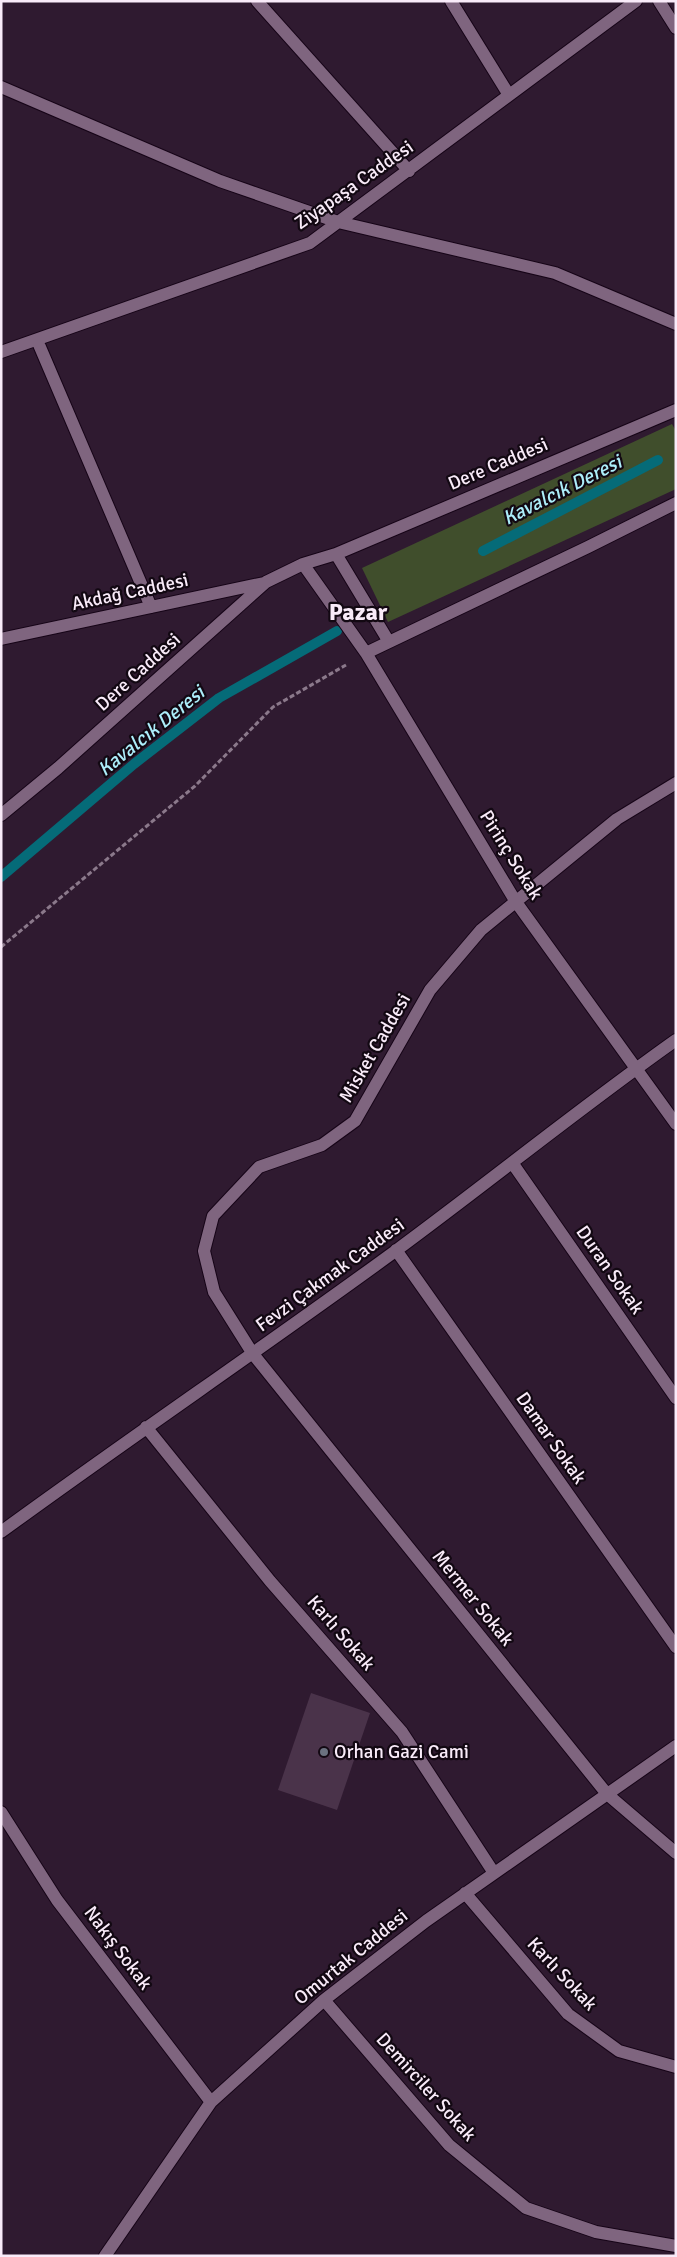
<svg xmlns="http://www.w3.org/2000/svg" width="677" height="2257" viewBox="0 0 677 2257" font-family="Signika,sans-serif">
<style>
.green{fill:#404e2c}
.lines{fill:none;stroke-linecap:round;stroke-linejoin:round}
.stream{stroke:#056b78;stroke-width:10}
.building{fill:#4a334a}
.minor-casing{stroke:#160417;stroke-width:14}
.path{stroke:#8b798b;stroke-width:3;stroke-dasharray:5 2.5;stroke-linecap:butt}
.minor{stroke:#7f657f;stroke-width:12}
.worship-dot{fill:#6b7280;stroke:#120812;stroke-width:2}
.labels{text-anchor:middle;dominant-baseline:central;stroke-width:4.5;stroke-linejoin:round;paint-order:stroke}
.street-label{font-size:19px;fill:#f9ebf9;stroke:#120812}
.poi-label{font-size:19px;fill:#f9ebf9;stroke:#120812;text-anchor:start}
.water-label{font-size:20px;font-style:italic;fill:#adeefa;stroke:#120812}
.district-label{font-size:24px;font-weight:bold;fill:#f9ebf9;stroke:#120812}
</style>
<rect width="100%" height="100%" fill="#2f1a30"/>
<path class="green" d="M672,424L676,431V489L388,622L362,568Z"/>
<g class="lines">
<path class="stream" d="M483,551L658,460
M1,877L134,764L219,698L337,631"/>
</g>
<path class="building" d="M311,1693L370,1713L337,1810L278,1790Z"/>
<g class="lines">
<g class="minor-casing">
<path id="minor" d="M257,1L409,171
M451,1L509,95
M659,1L676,28
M1,87L220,181L338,222L555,273L676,324
M37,340L151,607
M1,352L310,243L636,1
M336,554L389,642
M303,564L366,653L588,547L676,503
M1,639L264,583
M366,653L516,902L676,1124
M676,783L617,819L481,930L430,990L355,1121L322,1145L259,1167L213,1216L204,1251L214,1292L253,1354L607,1794L676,1853
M1,815L58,768L266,582L303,564L336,554L676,410
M513,1164L676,1398
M396,1250L676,1647
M146,1427L270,1581L402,1732L494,1873
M1,1532C131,1437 264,1347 394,1252C489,1182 580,1108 676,1040
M1,1812L57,1900L211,2102
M465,1893L568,2014L619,2051L676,2067
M324,2000L449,2145L526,2208L596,2232L676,2246
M105,2256L211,2102L324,2000L426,1921L676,1746"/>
</g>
<path class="path" d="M1,947L195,786L273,707L346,665"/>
<use href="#minor" class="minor"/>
</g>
<circle class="worship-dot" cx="324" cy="1752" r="5"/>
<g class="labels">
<g class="street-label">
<text transform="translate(354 185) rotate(-35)">Ziyapaşa Caddesi</text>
<text transform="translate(498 464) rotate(-23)">Dere Caddesi</text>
<text transform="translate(130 592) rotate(-12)">Akdağ Caddesi</text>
<text transform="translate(138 672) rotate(-42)">Dere Caddesi</text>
<text transform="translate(511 855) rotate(58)">Pirinç Sokak</text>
<text transform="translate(375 1048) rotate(-60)">Misket Caddesi</text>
<text transform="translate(610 1270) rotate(55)">Duran Sokak</text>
<text transform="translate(330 1275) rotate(-36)">Fevzi Çakmak Caddesi</text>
<text transform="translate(551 1438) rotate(55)">Damar Sokak</text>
<text transform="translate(473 1598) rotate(51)">Mermer Sokak</text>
<text transform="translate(341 1633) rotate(49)">Karlı Sokak</text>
<text transform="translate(118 1948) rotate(53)">Nakış Sokak</text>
<text transform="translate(351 1957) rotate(-39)">Omurtak Caddesi</text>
<text transform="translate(562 1974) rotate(47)">Karlı Sokak</text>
<text transform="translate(426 2087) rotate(48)">Demirciler Sokak</text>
</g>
<g class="poi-label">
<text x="334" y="1752">Orhan Gazi Cami</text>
</g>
<g class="water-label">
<text transform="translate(562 490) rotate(-27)">Kavalcık Deresi</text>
<text transform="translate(151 731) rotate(-39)">Kavalcık Deresi</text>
</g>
<g class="district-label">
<text x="358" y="612">Pazar</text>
</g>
</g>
<rect width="677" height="2257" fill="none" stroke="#f9ebf9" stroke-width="5"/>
</svg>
